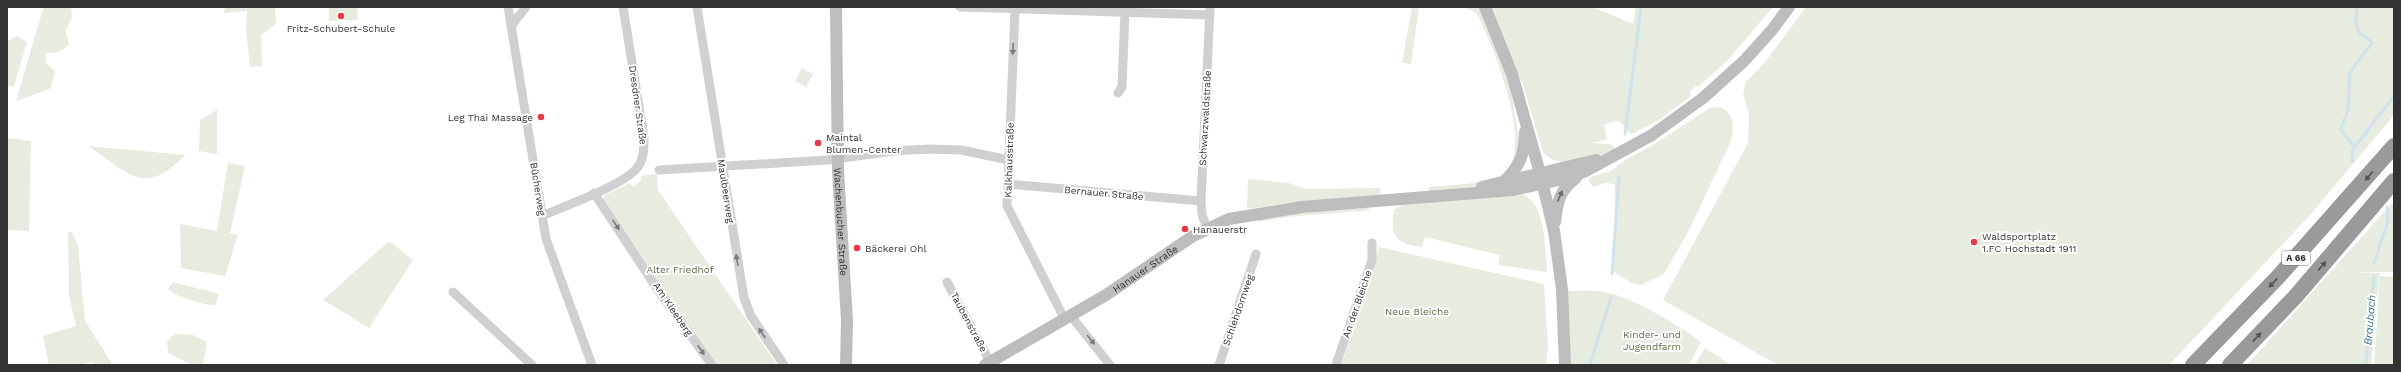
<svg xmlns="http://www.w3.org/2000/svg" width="2401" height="372" viewBox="0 0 2401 372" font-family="'Work Sans',sans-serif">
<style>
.green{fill:#e6ecdf}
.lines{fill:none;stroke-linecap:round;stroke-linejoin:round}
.stream{stroke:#cfe2ee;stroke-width:3}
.street{stroke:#d0d0d0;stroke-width:9}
.secondary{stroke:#bdbdbd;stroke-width:12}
.highway{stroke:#9a9a9a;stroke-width:16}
.oneway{fill:#7a7a7a}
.oneway2{fill:#525252}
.oneway3{fill:#6a6a6a}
.poi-dot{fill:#e63946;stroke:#fff;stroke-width:1.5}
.labels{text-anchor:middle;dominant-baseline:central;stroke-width:4;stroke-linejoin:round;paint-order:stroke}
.shield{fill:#fff;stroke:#707070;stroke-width:1}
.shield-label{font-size:9px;font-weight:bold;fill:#333}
.poi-label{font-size:10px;fill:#333;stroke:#fff;text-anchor:start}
.street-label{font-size:10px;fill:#333;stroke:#fff}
.park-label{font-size:10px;fill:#56703f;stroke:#fff}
.water-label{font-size:11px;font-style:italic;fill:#3f7597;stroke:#fff}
</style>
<rect width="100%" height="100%" fill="#fff"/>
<path class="green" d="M47,7H71L72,16L66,31L69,45L59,52L45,53L46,63L55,71L50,89L16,101L43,9Z
M225,7H275L276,24L261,35L262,66L250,67L246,31L247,11L224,13Z
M329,7H357L358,20L329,21Z
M1412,7H1419L1411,64L1402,63Z
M1464,7H1479L1501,57L1511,90L1520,145L1511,170L1495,181L1474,187L1429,193V187C1448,185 1493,184 1506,171C1531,146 1498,59 1485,31C1482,26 1480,16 1475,12C1472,10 1467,9 1464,7Z
M1489,7H1593L1633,24L1636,7H1773L1727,61L1698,87L1696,86L1690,91L1691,96L1659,120L1631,134L1619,121L1604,124L1607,139L1592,143L1611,144L1616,149C1596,158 1560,173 1543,152L1523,85Z
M1806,7H2394V115L2310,215L2169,365H1778L1663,300L1748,143L1749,116L1743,93L1746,82L1766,61Z
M17,36L27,42L14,86H7V41Z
M802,68L813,74L806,87L795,81Z
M1720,107C1735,114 1734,126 1731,141L1689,230L1664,274L1641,285L1632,283L1614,272L1615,184L1605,183L1594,187L1588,181L1591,177L1611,171L1625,160L1653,145L1710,108Z
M217,110V154L199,151L200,120Z
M7,138L31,141L29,231L7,230Z
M88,146L185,155C143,199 128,172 88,146Z
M228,163L245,166L230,233L238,235L225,276L181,268L180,224L217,231Z
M657,174L658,190L777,365H716L602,201L605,195L630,183L633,187L642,179L640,176Z
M1248,179L1289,183L1304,189L1380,188L1381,196L1301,202L1247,209Z
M1515,192C1548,198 1544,247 1547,272L1498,265L1500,255L1425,237L1422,247C1395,243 1390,237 1394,210L1406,203Z
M2394,201V272H2352L2380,273L2371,365H2247Z
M1368,208L1371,210L1286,217L1259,222L1258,219L1303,212Z
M68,232H72L78,246L85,321L113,365H93L92,362L80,365H49L43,336L76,326L69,296Z
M388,242L392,243L413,260L369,328L323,300Z
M1379,247L1544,284L1548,348L1546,365H1341L1361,310Z
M2380,276L2394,277V365H2374Z
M173,282L219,294L215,305C203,305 176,297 168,289Z
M1568,291C1580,291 1593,290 1605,292C1632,297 1679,325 1701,342L1689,365H1568Z
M174,334L193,335L207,342L203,365H192L168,353L167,342Z
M1705,348L1731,365H1695Z"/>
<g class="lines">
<path class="stream" d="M1625,134L1641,7
M2355,147L2394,96
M2352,162V152L2355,147L2343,133L2341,128L2348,110L2350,72L2372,43C2370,38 2366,38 2362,35C2354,29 2356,16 2357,7
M2374,263L2388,221L2387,207
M1612,274L1619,177
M1590,365L1611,297
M2366,365L2374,276"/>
<path class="street" d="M508,7L546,239L592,365
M697,7L744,298L751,316L784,365
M960,7L1210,15
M1015,10L1007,206L1065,320
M511,26L526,7
M1118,93L1122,87L1125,11
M659,170L828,160L893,151L929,149L961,150L1009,160
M1007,184L1201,201
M594,193L660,293L712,365
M542,216C566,205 623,186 638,167C644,158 644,148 644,137L623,7
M1207,228L1202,215L1201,201L1210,7
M947,282L990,362
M453,292L532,365
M1071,316L1110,365
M1219,365L1256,254
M1336,365L1372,260V243"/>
<g class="secondary">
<path id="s1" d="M836,7L838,171L847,321L846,365"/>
<path d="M1485,7L1512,74L1540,173L1554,231L1562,289L1565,365"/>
<path d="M1506,180C1521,163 1524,156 1525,132"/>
<path d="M1482,187L1596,160"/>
<path d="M1555,222C1557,203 1560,189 1576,178"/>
<path id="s2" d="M985,365L1106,295L1193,236L1229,219L1302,207L1513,190L1568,178L1584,172L1652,135L1703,98L1744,61L1772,30L1789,7"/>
</g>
<path class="highway" d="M2193,365L2278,277L2394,146
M2230,365L2296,296L2394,181"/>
</g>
<defs><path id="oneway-solid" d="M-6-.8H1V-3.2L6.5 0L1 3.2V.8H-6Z"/></defs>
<g class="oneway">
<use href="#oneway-solid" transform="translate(1013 49) rotate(92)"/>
<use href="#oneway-solid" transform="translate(616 225) rotate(56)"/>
<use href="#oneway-solid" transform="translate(737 260) rotate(-99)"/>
<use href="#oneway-solid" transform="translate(762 333) rotate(-124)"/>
<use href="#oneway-solid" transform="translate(1091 340) rotate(51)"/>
<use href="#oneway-solid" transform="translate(701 350) rotate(55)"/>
</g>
<g class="oneway2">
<use href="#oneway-solid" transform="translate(2369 176) rotate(130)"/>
<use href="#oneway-solid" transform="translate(2322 266) rotate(-49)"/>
<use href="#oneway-solid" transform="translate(2273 283) rotate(133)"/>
<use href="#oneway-solid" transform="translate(2257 337) rotate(-47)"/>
</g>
<use class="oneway3" href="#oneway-solid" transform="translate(1560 196) rotate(-67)"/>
<g class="poi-dot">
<circle cx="341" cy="16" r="4"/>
<circle cx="541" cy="117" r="4"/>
<circle cx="818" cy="143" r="4"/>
<circle cx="1185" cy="229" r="4"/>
<circle cx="1974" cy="242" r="4"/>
<circle cx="857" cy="248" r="4"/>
</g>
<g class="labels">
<rect class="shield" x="2282" y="251" width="28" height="14" rx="3"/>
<g class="shield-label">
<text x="2296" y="258">A 66</text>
</g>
<g class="poi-label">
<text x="341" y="28" text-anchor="middle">Fritz-Schubert-Schule</text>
<text x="533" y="117" text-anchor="end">Leg Thai Massage</text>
<text x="826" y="137">Maintal<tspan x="826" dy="12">Blumen-Center</tspan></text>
<text x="1193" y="229">Hanauerstr</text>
<text x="1982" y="236">Waldsportplatz<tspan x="1982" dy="12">1.FC Hochstadt 1911</tspan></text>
<text x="865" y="248">Bäckerei Ohl</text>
</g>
<g class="street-label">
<text transform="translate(638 105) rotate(82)">Dresdner Straße</text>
<text transform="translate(1205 118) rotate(-87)">Schwarzwaldstraße</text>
<text transform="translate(1009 160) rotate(-88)">Kalkhausstraße</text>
<text transform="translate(538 189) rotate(81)">Bücherweg</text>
<text transform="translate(726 191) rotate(81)">Maulbeerweg</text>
<text transform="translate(1104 193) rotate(5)">Bernauer Straße</text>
<text stroke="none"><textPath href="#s1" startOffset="215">Wachenbucher Straße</textPath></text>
<text stroke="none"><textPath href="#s2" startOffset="187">Hanauer Straße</textPath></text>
<text transform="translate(1357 304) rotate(-71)">An der Bleiche</text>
<text transform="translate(673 309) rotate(56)">Am Kleeberg</text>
<text transform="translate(1238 310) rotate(-71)">Schlehdornweg</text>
<text transform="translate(969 322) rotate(62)">Taubenstraße</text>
</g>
<g class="park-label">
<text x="680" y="269">Alter Friedhof</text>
<text x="1417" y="311">Neue Bleiche</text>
<text x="1652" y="334">Kinder- und<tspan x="1652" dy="12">Jugendfarm</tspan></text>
</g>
<g class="water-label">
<text transform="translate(2370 320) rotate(-85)">Braubach</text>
</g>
</g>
<rect width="2401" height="372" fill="none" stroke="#333333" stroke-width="16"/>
</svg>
